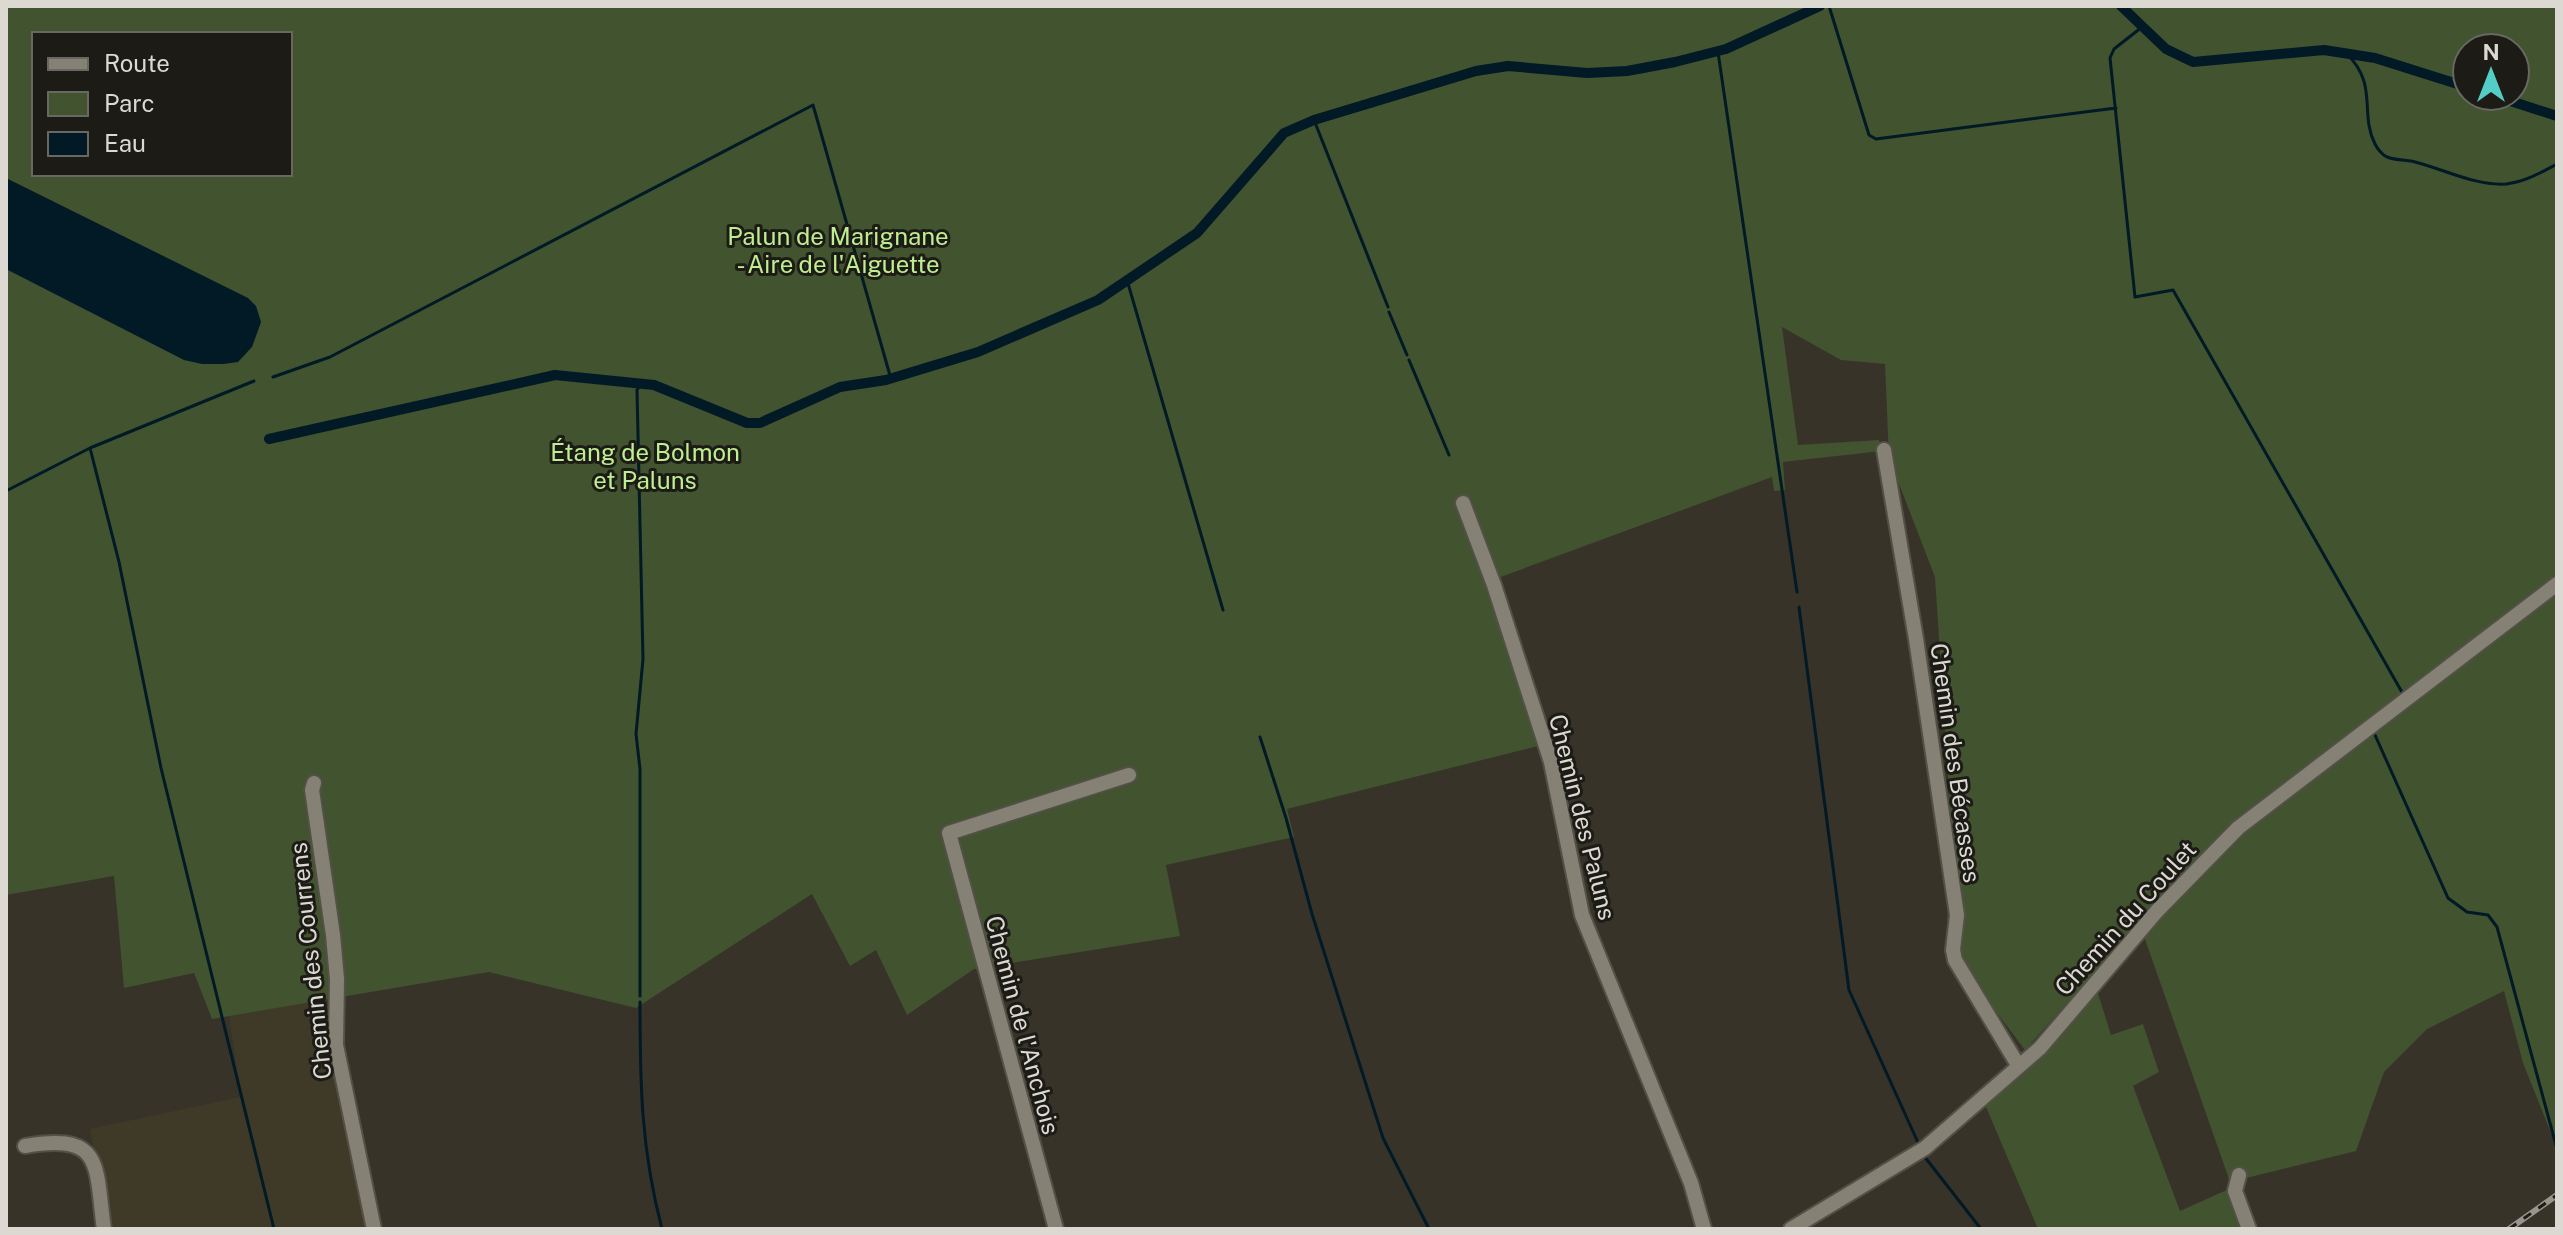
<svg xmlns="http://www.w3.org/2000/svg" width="2563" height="1235" viewBox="0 0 2563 1235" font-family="'Public Sans',sans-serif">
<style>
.built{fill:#3f3a28}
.green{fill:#41532f;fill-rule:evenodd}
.water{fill:#011a26}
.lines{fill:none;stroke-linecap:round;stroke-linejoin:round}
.stream{stroke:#011a26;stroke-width:3}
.canal{stroke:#011a26;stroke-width:10}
.minor-casing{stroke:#535047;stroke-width:18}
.minor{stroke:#858174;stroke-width:14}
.rail-casing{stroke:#98958d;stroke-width:6}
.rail{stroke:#1d1b16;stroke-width:3;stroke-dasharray:9;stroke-linecap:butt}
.labels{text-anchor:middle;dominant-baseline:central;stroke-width:6;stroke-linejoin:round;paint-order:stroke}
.park-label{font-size:24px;fill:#bfee90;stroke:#1d1b16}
.street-label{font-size:24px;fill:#dbd9d2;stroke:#1d1b16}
</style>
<rect width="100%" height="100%" fill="#373328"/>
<path class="built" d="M320,998L366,1229H108L90,1129L241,1097L229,1016Z"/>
<path class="green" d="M6,6H2557V1148L2523,1063L2504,991L2427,1029L2384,1072L2356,1151L2230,1182L2139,922L2025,1050L1947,946L1950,807L1935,577L1889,458L1885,364L1841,360L1782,327L1798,445L1879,440L1882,451L1783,462L1785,490L1774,491L1772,477L1487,582L1542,745L1287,809L1294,837L1166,865L1180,936L974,969L907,1015L876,950L850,966L812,894L636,1008L489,972L212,1019L194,973L124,988L114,876L6,895ZM34,34H290V174H34ZM2467,48H2515V96H2467Z
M2115,953L2121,966L2097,990L2111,1035L2143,1024L2159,1072L2133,1086L2180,1211L2240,1184L2255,1229H2038L1980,1093L2036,1046Z"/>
<path class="water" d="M6,178L248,298L256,306L261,322L252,347L238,362L223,364H202L184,360L6,269Z"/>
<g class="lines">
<path class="stream" d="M1829,6L1869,135L1876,139L2116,108
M2142,27L2114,49L2110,58L2135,297L2173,290L2403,694
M1718,52L1797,592
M2346,53C2379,85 2359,112 2375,144C2377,148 2382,155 2387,157C2394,160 2404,160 2411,161C2442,168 2474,186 2506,184C2525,182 2540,173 2557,164
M1314,120L1388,307
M1127,280L1223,610
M1389,312L1407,355
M1409,360L1449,455
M273,377L330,357L813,105L891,379
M90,448L119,562L161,768L274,1229
M6,491L90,448L254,381
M1799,607L1849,990L1920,1147
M2375,735L2448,898L2467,912L2488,915L2497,927L2557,1149
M1260,737L1286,818L1312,914L1383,1138L1429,1229
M640,996V769L636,734L643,659L637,390L641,384
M640,1002C640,1084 641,1149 662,1229
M1924,1156L1981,1229"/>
<path class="canal" d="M2121,6L2166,49L2193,62L2324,50L2375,58L2467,87
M2495,96L2557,116
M269,439L555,375L654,385L747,423H760L840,387L886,380L978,352L1098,300L1197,233L1284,133L1314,120L1476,71L1508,66L1587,73L1627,71L1675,62L1726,49L1820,6"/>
<g class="minor-casing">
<path id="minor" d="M1884,450L1916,639L1957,915L1953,950L1955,960L2018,1065
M1463,503L1494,585L1551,762L1582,915L1691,1183L1704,1229
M314,783L312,790L333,935L337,979L336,1045L374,1229
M25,1146C105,1132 95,1167 104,1229
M2239,1175L2235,1191L2249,1229
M1056,1229L949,833L1129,775
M1791,1229L1925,1148L2040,1048L2157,911L2238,828L2557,584"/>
</g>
<use href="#minor" class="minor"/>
<g class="rail-casing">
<path id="rail" d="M2509,1229L2557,1195"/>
</g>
<use href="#rail" class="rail"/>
</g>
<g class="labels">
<g class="park-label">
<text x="838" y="236">Palun de Marignane<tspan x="838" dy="28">- Aire de l'Aiguette</tspan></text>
<text x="645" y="452">Étang de Bolmon<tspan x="645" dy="28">et Paluns</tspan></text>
</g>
<g class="street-label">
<text transform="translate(1956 763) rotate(82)">Chemin des Bécasses</text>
<text transform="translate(1583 817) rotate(76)">Chemin des Paluns</text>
<text transform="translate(2125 918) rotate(-48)">Chemin du Coulet</text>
<text transform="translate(310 961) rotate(-96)">Chemin des Courrens</text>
<text transform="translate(1023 1025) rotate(75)">Chemin de l'Anchois</text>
</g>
</g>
<rect width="2563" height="1235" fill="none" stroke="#dbd9d2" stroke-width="16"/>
<rect x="32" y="32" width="260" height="144" fill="#1d1b16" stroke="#696761" stroke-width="2"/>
<rect x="48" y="58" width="40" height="12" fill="#858174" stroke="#696761" stroke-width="2"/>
<text x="104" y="72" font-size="24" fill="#dbd9d2">Route</text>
<rect x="48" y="92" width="40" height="24" fill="#41532f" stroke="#696761" stroke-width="2"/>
<text x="104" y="112" font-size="24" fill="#dbd9d2">Parc</text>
<rect x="48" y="132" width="40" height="24" fill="#011a26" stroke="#696761" stroke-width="2"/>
<text x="104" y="152" font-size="24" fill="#dbd9d2">Eau</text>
<g transform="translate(2491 72)"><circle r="38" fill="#1d1b16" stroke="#696761" stroke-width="2"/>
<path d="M0-6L14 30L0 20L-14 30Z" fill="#54cdc7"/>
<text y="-12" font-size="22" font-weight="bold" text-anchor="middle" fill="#dbd9d2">N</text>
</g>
</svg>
